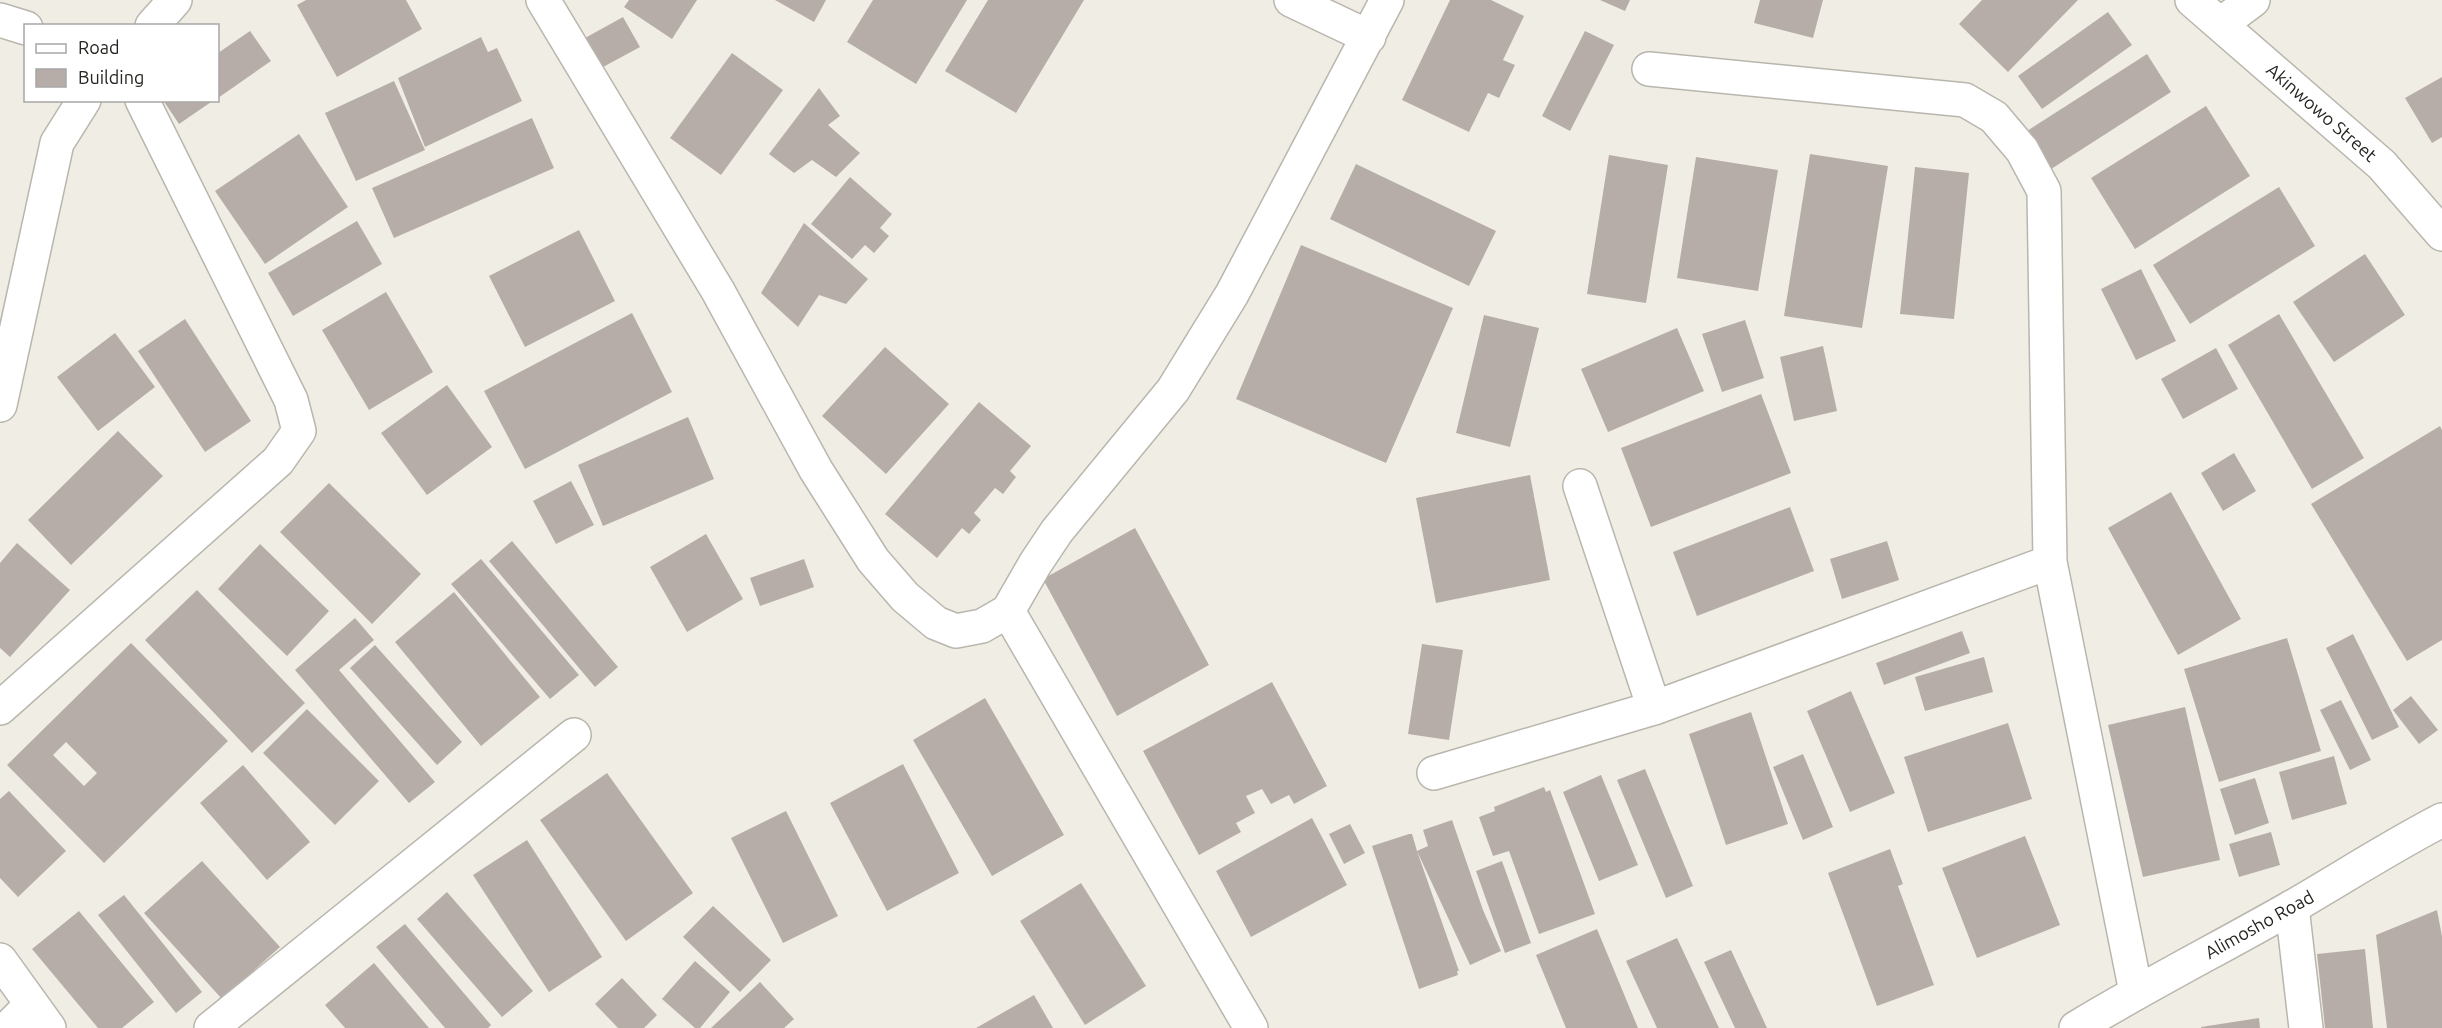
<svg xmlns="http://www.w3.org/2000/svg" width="2442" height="1028" viewBox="0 0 2442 1028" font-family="Ubuntu,sans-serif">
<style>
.building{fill:#b7ada8;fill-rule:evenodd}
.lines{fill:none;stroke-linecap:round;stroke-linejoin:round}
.street-casing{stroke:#b8b6ad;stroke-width:36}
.secondary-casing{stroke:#b8b6ad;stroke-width:36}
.street{stroke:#fff;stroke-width:33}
.secondary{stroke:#fff;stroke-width:33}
.labels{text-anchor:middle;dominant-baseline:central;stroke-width:4.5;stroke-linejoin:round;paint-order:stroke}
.street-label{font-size:18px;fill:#252420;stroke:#fff}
</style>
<rect width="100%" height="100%" fill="#f0eee4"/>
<path class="building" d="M306,0H406L422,29L337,77L297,5Z
M629,0H697L672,39L624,7Z
M775,0H826L814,22Z
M873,0H967L916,84L847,42Z
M988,0H1084L1016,113L945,71Z
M1450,0H1491L1524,16L1503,60L1515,65L1499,98L1488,93L1469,132L1402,100Z
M1600,0H1630L1625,11Z
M1760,0H1823L1813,38L1754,23Z
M1982,0H2078L2008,72L1959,24Z
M2108,12L2132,45L2042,109L2018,76Z
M623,17L640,47L592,73L576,43Z
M250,31L271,61L218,98V53Z
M1585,31L1614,45L1570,131L1542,116Z
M481,37L488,52L497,48L522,101L425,147L398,78Z
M732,53L783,90L721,175L670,138Z
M2147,54L2171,92L2048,171L2024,133Z
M2442,77V137L2432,143L2405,98Z
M394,81L425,150L356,181L325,113Z
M819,88L840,116L828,125L860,153L836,177L812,160L794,173L769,154Z
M163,100H214L179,124Z
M2206,106L2250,176L2135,249L2091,178Z
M532,118L554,168L394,238L372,188Z
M299,134L348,207L265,264L215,191Z
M1810,154L1888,166L1862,328L1784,316Z
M1609,155L1668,165L1646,303L1587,294Z
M1696,157L1778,170L1758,291L1677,278Z
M1356,164L1496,231L1469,286L1330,219Z
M1915,167L1969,173L1954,319L1900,314Z
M850,177L892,214L880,228L889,236L874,253L865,245L852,259L811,224Z
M2279,187L2315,246L2190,324L2153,265Z
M357,221L382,264L293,316L268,273Z
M804,223L868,279L846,304L819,295L798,327L761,293Z
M579,230L615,301L525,347L489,276Z
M1301,245L1453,308L1386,463L1236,399Z
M2365,254L2405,315L2334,362L2293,302Z
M2141,269L2176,341L2136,360L2101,289Z
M386,292L433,372L369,410L322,330Z
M632,313L672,392L525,469L484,391Z
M2279,314L2364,458L2312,489L2228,345Z
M1484,315L1539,328L1510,447L1456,433Z
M185,319L251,421L205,452L138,351Z
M1745,320L1764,378L1722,392L1702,334Z
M1677,328L1704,391L1608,432L1581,369Z
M115,333L155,387L98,431L57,377Z
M1823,346L1837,411L1794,421L1780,357Z
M885,347L949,404L886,474L822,416Z
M2216,348L2238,389L2183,419L2161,379Z
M447,385L492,447L427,495L381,433Z
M1761,394L1791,473L1651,527L1621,448Z
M979,402L1031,446L1010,471L1016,477L1003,494L995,488L974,513L981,520L969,534L962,528L937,558L885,514Z
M688,417L714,479L603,526L578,465Z
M2440,426L2442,430V640L2407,661L2311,504Z
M118,431L163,476L71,565L28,520Z
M2234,453L2256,491L2223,511L2201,473Z
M1530,475L1550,580L1436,603L1416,498Z
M571,481L594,525L556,544L533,501Z
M329,483L421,574L372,624L280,532Z
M2171,492L2241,619L2178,655L2108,528Z
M1790,507L1814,571L1697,616L1673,552Z
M1135,528L1209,665L1117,716L1043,579Z
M706,534L743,599L687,632L650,567Z
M512,541L618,667L595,687L489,561Z
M1887,541L1899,580L1842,599L1830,559Z
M17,543L70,590L10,657L0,648V563Z
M260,544L329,611L287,656L218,589Z
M481,559L579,675L550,699L451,584Z
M804,559L814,587L760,606L750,578Z
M197,590L305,703L252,753L145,640Z
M454,592L540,697L481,746L395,642Z
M355,618L374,640L339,670L435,782L409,803L295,670Z
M1962,631L1970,653L1884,685L1876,663Z
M2353,634L2399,727L2372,740L2326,648Z
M2287,638L2321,751L2219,782L2184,669Z
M131,643L228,741L104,863L7,765ZM66,742L97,773L84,786L53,755Z
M1422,644L1463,650L1449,740L1408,734Z
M375,645L462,742L437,765L350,668Z
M1984,657L1993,692L1925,711L1915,677Z
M1272,682L1327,786L1294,804L1289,795L1271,804L1262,789L1246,796L1255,813L1236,823L1241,832L1199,855L1143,751Z
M1851,691L1895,793L1850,812L1807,711Z
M2411,696L2438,730L2419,744L2393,710Z
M985,698L1064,835L992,876L913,740Z
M2341,700L2371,760L2350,770L2320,710Z
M2185,707L2220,860L2143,877L2108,725Z
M307,709L379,781L335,825L263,753Z
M1751,712L1788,824L1726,845L1689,734Z
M2008,723L2032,799L1928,832L1904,757Z
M1803,754L1833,827L1803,840L1773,767Z
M2334,756L2347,804L2292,820L2279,772Z
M903,764L959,873L887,911L830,803Z
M243,765L310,842L267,880L200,803Z
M1645,769L1693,886L1666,898L1617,780Z
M607,773L693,893L626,941L540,820Z
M1601,775L1638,865L1599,881L1563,792Z
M2255,778L2269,823L2235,835L2220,789Z
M1544,787L1546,792L1550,790L1595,914L1539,934L1509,851L1493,856L1479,817L1495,811L1494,807Z
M9,791L66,851L18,897L0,878V799Z
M786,811L838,916L783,943L731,838Z
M1312,818L1347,885L1251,937L1216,871Z
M1452,820L1483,910L1501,951L1470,965L1417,851L1459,971H1457L1458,975L1419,989L1372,846L1409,834H1412L1417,851L1428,846L1423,830Z
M1350,824L1365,853L1344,864L1329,834Z
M2271,832L2280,865L2239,877L2229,844Z
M2025,836L2060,925L1977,958L1942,868Z
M527,840L602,957L549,992L473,875Z
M1890,849L1903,884L1898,886L1934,985L1877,1006L1828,873Z
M202,861L280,947L222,999L144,913Z
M1502,861L1531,943L1505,953L1476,871Z
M1081,883L1146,986L1085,1025L1020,921Z
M447,892L533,991L502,1017L417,919Z
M124,895L202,992L176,1013L98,915Z
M713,906L771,960L740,992L683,937Z
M2437,910L2442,936V1028H2387L2376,935Z
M79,911L154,1002L122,1028H98L32,949Z
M405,924L491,1025L488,1028H445L376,947Z
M1597,929L1638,1028H1566L1536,955Z
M1677,938L1719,1028H1657L1626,961Z
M2365,949L2373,1028H2325L2317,954Z
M1731,950L1767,1028H1735L1704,962Z
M695,961L730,992L700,1028H695L662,999Z
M374,963L429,1028H345L325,1005Z
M622,978L657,1015L644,1028H618L595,1004Z
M760,982L794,1019L784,1028H711Z
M1034,995L1053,1028H976Z
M2259,1018L2260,1028H2201V1027Z"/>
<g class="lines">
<g class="street-casing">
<path id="street" d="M543,0L718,291L816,470L873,560L905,597L936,623L956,631L982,626L1008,611
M1291,0L1369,37
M2192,0L2382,165L2442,234
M0,20L26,28
M2221,24L2253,0
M152,26L175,0
M1649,69L1965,100L1994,117L2022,150L2044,191L2050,562L2136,992
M0,405L57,143L84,100
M1580,486L1654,708
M0,708L278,461L299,431L291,400L142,100
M1434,773L1654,708L2050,562
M2292,907L2306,1028
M0,960L49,1028
M8,1028L31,1005
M211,1028L574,735
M1251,1028L1008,611L1035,564L1057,531L1173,390L1232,294L1387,0"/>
</g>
<g class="secondary-casing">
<path id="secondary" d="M2076,1028C2147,985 2220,948 2292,907C2342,878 2390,847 2442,820"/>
</g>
<use href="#street" class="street"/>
<use href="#secondary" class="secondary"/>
</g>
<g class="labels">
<g class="street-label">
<text transform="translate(2322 112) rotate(41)">Akinwowo Street</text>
<text transform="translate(2259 924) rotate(-29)">Alimosho Road</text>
</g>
</g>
<rect x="24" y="24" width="195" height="78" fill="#ffffff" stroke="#a8a7a6" stroke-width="1.5"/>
<rect x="36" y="44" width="30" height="9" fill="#ffffff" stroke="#a8a7a6" stroke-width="1.5"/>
<text x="78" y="54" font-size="18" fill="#252420">Road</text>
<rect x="36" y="69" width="30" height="18" fill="#b7ada8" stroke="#a8a7a6" stroke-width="1.5"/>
<text x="78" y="84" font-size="18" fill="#252420">Building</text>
</svg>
